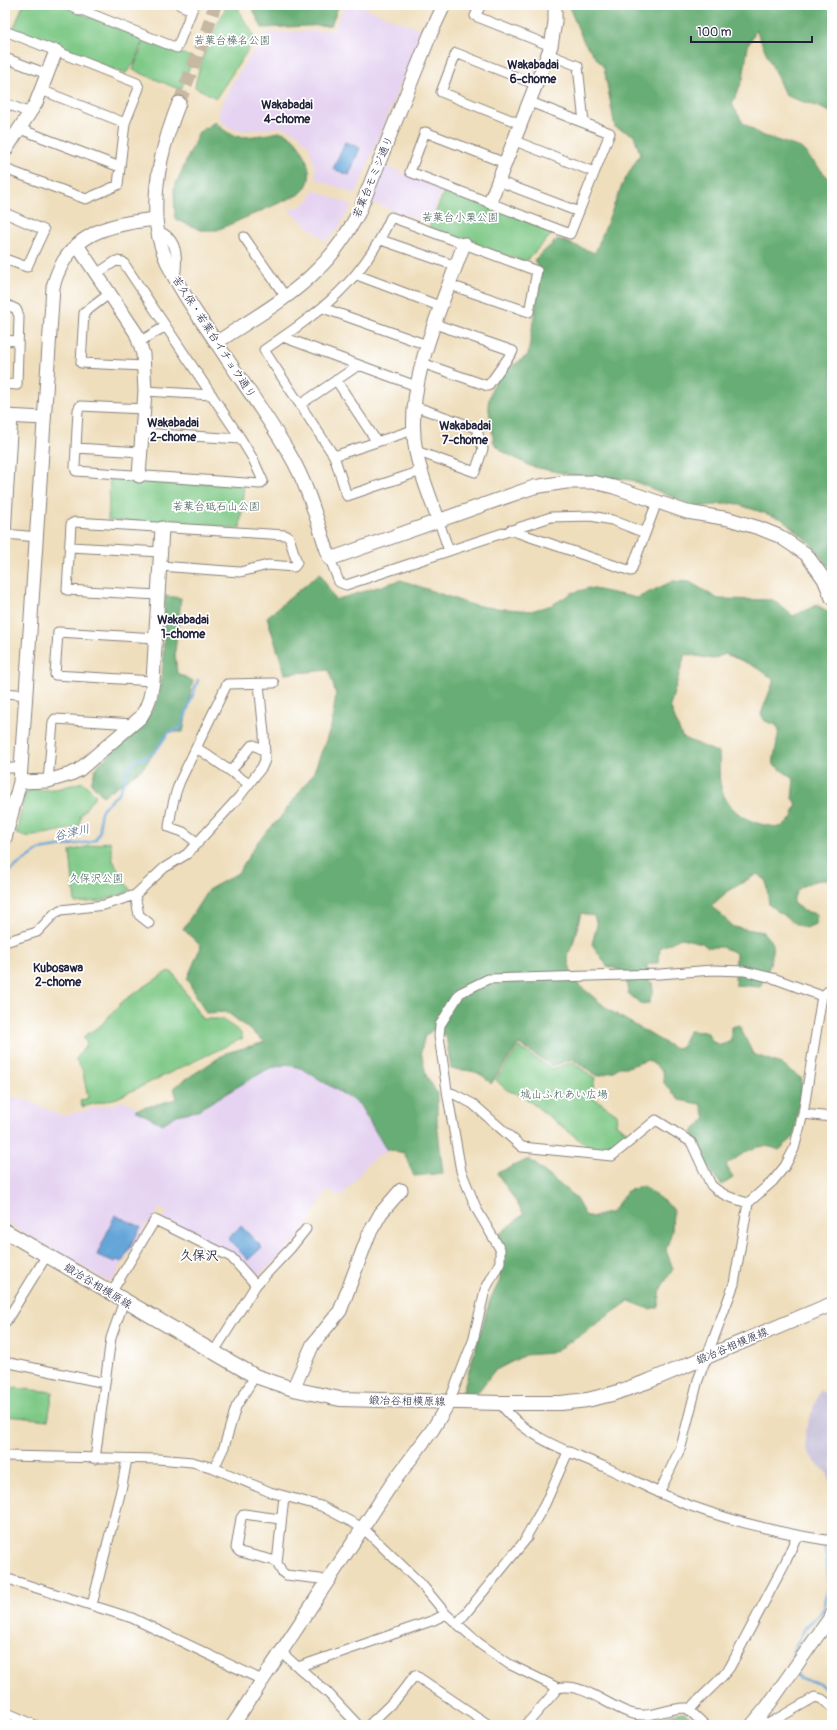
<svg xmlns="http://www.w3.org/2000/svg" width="837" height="1730" viewBox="0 0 837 1730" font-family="Pangolin,'Klee One',sans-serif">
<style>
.built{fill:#e5d3f1}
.industrial{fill:#c7c0d9}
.green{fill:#7fc987;stroke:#507661}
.forest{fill:#67ad74;stroke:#446858;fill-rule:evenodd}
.water{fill:#65a6d9;stroke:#44648a}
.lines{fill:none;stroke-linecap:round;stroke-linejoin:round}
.stream{stroke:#65a6d9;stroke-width:2.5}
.secondary-tunnel{stroke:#c6b8a2;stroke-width:13;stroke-dasharray:13 6;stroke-linecap:butt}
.street-casing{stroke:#88807c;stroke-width:11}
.secondary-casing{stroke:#88807c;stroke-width:15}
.primary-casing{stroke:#88807c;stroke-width:16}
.street{stroke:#fff;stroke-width:9}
.secondary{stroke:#fff;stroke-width:13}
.primary{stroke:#fff;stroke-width:14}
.labels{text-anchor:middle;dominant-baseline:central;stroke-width:3.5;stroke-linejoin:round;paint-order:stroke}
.park-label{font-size:11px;fill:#435c56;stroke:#fff}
.street-label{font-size:11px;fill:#22223b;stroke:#fff}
.neighbourhood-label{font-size:12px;font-weight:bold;fill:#22223b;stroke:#fff}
.water-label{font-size:12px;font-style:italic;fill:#405d82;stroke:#fff}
.quarter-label{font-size:13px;font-weight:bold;fill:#22223b;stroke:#fff}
</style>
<rect width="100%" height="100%" fill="#fff"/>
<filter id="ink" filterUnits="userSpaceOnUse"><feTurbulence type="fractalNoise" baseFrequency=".025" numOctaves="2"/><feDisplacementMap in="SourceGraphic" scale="8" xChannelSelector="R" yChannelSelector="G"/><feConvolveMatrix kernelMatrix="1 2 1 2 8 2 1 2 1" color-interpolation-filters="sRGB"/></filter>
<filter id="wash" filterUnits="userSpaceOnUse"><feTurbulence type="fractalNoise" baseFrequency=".012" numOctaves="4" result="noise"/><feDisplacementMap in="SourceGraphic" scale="16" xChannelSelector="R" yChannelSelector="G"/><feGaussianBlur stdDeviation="0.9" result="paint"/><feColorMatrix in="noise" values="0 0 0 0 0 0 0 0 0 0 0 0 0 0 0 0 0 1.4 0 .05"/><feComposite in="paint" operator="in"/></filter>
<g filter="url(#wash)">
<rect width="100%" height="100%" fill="#efdebc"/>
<path class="built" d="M344,5H357L422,30L356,194L316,179L315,167L309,146L297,133L282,127L245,131L229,128L220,120L219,110L233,82L265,33L334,30Z
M381,165L443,187L429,223L367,201Z
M314,190L352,205L339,227L326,241L288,210L303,205L310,198Z
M284,1053L367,1093L394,1149L379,1155L368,1164L342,1196L327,1191L299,1236L274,1263L256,1276L251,1275L234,1255L189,1231L164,1221V1217L167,1212L160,1208L150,1224L147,1223L113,1280L107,1281L5,1222V1094L33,1103L62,1116L125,1101L155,1118Z"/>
<path class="industrial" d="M820,1390L832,1398V1486L827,1473L814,1461L806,1448L805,1431Z"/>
<path class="green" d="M23,5H60L143,39L134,64L125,74L13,30Z
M227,5H238C239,19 254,27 254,41L216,98L195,87C200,57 214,32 227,5Z
M145,39L193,58L181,90L133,70Z
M445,189L555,231L525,262L429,228Z
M110,478L244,485L240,529L108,520Z
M83,782L96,795L81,815L79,827L29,837L16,834L25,793L31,790L56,789Z
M110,841L113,860L121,876L131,891L102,901L75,903L70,851Z
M168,971L173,973L202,1019H222L240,1032L243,1038L117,1098L82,1107L80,1101L88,1098L82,1069L75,1060L87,1044L83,1037L101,1025L123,1001Z
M519,1047L552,1069L572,1062L595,1078L591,1096L617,1114L616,1124L631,1134L611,1153L591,1149L524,1097L507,1090L496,1080Z
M5,1387L53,1392L48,1420L5,1416Z
M683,1712L692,1719L687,1725H645L648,1719Z"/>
<path class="forest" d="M251,5H339L331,25L262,28Z
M568,5H832V113C817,105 801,102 785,95L756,30L748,46L743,79L732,104L743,123L761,135L801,148L832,182V567L828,566L811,544L782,519L734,503L696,507L631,480L571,475L530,466L502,451L494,443L488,404L492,388L500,375L528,355L541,272L534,260L558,239L595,253L622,185L640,154L634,135L615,127L604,68L584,42Z
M215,122C235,142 243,137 269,134C272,133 278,132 281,132C297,134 312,164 309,179C308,185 304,190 300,194L217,230H201L175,219L174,188L199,132Z
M320,573L335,600L401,580L469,604L485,607L531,611L552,605L572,593L589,588L637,598L673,581L690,582L718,599L773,600L793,616L817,605L832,614V880C821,878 801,883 796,893C794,896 794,900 793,903L804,911L817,914L816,924L805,928L794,923L769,905L766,880L757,874L727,892L711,906L734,927L763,932L773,944L770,965L760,987L735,985L736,953L722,947H707L702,943L681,938L660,948L659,963H653L647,965L648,979L652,983L653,990L649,1003L641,1004L628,993L625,972L607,966L592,944L597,925L594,916L581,913L573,944L567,956L573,980L609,1010L665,1043L674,1048L682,1047L689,1031L707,1032L713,1042L721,1045L731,1041V1027L739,1025L753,1054L781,1064L802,1079L794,1137L779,1150C757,1140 745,1153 726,1165L733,1178L722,1185L713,1175L692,1132L706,1118L700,1104L679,1100L664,1083L663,1071L648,1060L628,1067H619L614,1071L598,1076L572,1059L552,1066L519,1044L491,1084C479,1069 469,1071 451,1069L446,1036L434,1029L425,1036L421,1051L426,1075L437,1093V1123L443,1173L414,1176L404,1153L386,1149L359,1104L303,1069L287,1064L268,1069L196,1111L177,1115L162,1124L135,1110L177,1099L174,1087L226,1053L265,1042L227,1012L206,1013L187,979L201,946L183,929L208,890L238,873L259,840L280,818L313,774L331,727L336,695L329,670L285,674L267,617ZM685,654L713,659L725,654C743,661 759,667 774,680L761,714L765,721L776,725L779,730L773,764L794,779L792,799L797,804L791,819L781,827C755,826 728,815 721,787C718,776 720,764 719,753L682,737L670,706Z
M165,596L181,598L175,652L177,673L193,681L183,732H169L143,768L103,796L91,783L96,767L139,727L157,703L163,666Z
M529,1159L575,1197L585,1215L593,1217L612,1212L627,1191L643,1186L673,1208L672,1231L666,1250L673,1269L661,1288L658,1307L649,1309L629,1301L578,1337L551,1353L525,1355L494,1371L475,1396L462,1394L490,1300L500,1280L496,1237L524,1214L497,1173Z"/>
<path class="water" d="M345,142L360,148L349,175L333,169Z
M115,1215L141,1227L122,1262L117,1260L115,1262L97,1255Z
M241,1226L262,1247L248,1260L228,1238Z"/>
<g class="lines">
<path class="stream" d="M5,874L39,850L90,842L96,839L100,830V816L103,808L119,793L129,768L135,761L152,754L157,749L169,732L181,728L198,680
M826,1537L828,1530L832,1528
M793,1661V1651L805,1628L824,1609L829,1582L825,1542
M796,1674L800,1679L818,1682L832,1696"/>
</g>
</g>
<g filter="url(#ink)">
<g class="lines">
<path class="secondary-tunnel" d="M179,103L206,33L215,5"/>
<g class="street-casing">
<path id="street" d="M69,5L177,48L194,5
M180,5L192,10
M481,5L475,16L551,46
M5,31L137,83L139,88L125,123L118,185L86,199L5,169
M548,54L578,66L584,123
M5,58L47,74
M41,90L125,123
M5,103L30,113
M521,124L441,92L456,53L537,85
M20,129L120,167
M515,141L594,172
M505,163L425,132L410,172L570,234L610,133L530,102
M498,181L579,212
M5,213L44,230L27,267L5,259
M158,231C178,238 178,260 175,277
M244,237L285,296
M381,240L456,266
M96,274L116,261L123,262L241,439L253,459L263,481L260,484L76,471L75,467L78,410L80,406L144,409
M357,275L442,307
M109,294L84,313L81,363L144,366
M5,304L16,309L19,316L17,385L5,384
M323,308L427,345
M283,337L416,386
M5,340L17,341
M139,342L166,326
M422,363L488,386L513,351L435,324
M336,380L377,442
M145,391L212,395
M301,404L359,365
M414,406L476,428L483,449L475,472L416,451
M13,416L6,534L37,537
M142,433L241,439
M76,448L141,452
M334,456L413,430
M421,471L347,496L334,456L264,350C321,311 362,282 391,217L537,271L529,312L450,285
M439,522L449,551
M510,530L631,571L657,502
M70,547L161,552
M330,559L339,582L346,585L551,517L591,516L612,520L645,533
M158,595L67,590L71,524L75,522L285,535L289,537L297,563L294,567L268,565L240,572L160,566
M153,681L55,675L58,632L155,638
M5,693L27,695
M197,748L249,784
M5,768H21
M231,771L251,746L254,745L265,751
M48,781L53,722L55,719L133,724
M198,843L183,832L169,827C171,810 174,796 180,781L227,684L274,683
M135,895L139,915L149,923
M5,942L37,932L55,913L61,910L104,905L135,895L164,868L187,854L239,797L262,767L265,760L264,733L259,684
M448,1097L451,1093L454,1094L473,1104L522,1147L612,1156L656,1120L691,1142L711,1185C721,1195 734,1199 748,1203
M803,1114L832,1117
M256,1285L290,1249L306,1229
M111,1293L155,1220L231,1257L256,1285L213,1353
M5,1323L47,1255
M5,1362L105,1383L95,1459
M105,1383L111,1338L124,1301
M449,1402L473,1341L485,1290L500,1262V1249L477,1210L461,1171L448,1097L439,1036L440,1025L460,993L488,979L660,974L713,970L744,971L773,978L822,996
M500,1403C525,1438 568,1451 605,1467C634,1480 661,1495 691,1506C735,1522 786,1534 832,1541
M5,1456L158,1459L192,1462L214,1468L270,1492L321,1506L363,1528L422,1585L446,1614L480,1644L509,1664L558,1688C582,1682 608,1706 630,1713C649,1720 668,1707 687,1708L705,1725
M214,1468L224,1447L236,1407L255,1376
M659,1493L681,1447L698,1380L734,1284L748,1203L773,1181L785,1166L794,1149L803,1114L822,996L832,988
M284,1496L277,1563L282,1572L286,1575L320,1579L327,1582
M526,1537L545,1504L568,1452
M276,1561L240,1552L236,1548L241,1518L244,1514L280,1519
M5,1578L132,1618L262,1680
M92,1605L122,1486L127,1459
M457,1624L527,1538
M281,1652L298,1667L434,1620L446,1614
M298,1667L327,1692L358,1725
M690,1710C702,1694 719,1683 730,1667L786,1561L797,1535
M5,1712L35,1725
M756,1721L768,1724L815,1697L822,1699L832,1707
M369,1725L397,1698L415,1675L489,1725
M526,1725L558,1688"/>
</g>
<g class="secondary-casing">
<path id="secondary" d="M80,9L81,5
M179,103C164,141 154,177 156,218C158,261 190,304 214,339C239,378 267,415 290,455C309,487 318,525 330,559L534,487L566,482H593L614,487L687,512L729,519L759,528L779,536L806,554L824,579L832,598
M5,151L36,103L56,51
M490,202L551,46L555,22V5
M77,245L136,333L143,354L145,391L139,476
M216,343C250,320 289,299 318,269C335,253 348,233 359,212L430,35L444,5
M5,416L44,418
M439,522C431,499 421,476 416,452C403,384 442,307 464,244
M20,782L48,781L71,774L79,770L141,717C149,705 151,695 153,681L162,528
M5,838L20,782L53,287C67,233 108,224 156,219
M293,1389L313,1344L340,1311L369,1234L381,1213L401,1190
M233,1725L391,1485L433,1429L449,1402
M752,1725L767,1707L832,1615"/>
</g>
<g class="primary-casing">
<path id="primary" d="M5,1231L255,1376L293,1389L340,1399L500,1403H561L587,1400L612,1394L649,1381L832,1304"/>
</g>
<use href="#street" class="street"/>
<use href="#secondary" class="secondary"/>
<use href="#primary" class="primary"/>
</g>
</g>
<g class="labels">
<g class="park-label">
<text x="232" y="40">若葉台榛名公園</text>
<text x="460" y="217">若葉台小栗公園</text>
<text x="216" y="506">若葉台砥石山公園</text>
<text x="96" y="878">久保沢公園</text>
<text x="564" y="1094">城山ふれあい広場</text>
</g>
<g class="street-label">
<text transform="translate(373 177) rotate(-67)">若葉台モミジ通り</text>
<text transform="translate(214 337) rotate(57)">苦久保・若葉台イチョウ通り</text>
<text transform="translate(98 1286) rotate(31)">鍛冶谷相模原線</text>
<text transform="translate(732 1346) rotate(-23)">鍛冶谷相模原線</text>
<text transform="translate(407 1401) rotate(1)">鍛冶谷相模原線</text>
</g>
<g class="neighbourhood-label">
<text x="533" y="65">Wakabadai<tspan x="533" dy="14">6-chome</tspan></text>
<text x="287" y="105">Wakabadai<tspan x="287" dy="14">4-chome</tspan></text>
<text x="173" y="423">Wakabadai<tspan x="173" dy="14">2-chome</tspan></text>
<text x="465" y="426">Wakabadai<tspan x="465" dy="14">7-chome</tspan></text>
<text x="183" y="620">Wakabadai<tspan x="183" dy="14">1-chome</tspan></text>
<text x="58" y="968">Kubosawa<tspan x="58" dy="14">2-chome</tspan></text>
</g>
<g class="water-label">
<text transform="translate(72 833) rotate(-13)">谷津川</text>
</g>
<g class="quarter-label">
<text x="199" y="1256">久保沢</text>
</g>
</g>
<rect width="837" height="1730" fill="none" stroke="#fff" stroke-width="20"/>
<path d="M691 36v6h121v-6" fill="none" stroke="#22223b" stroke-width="2"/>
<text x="697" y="36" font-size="12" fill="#22223b" stroke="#ffffff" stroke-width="3" paint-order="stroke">100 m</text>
</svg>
